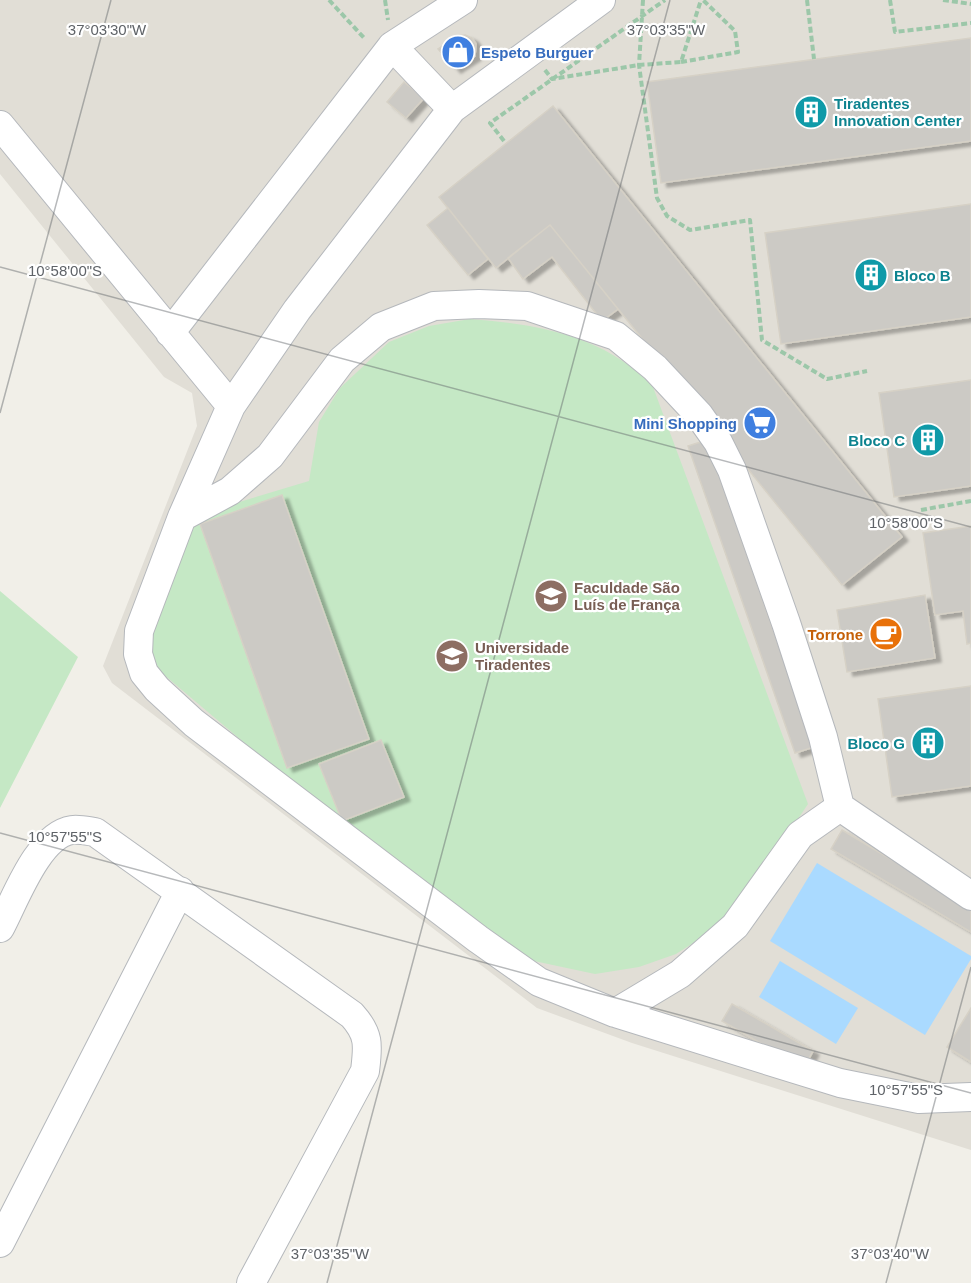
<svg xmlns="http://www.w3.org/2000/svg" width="971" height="1283" viewBox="0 0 971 1283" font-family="Arial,sans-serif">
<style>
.education{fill:#e1ded6}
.green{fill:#c5e8c5}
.water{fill:#aadaff}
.building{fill:#cccac5;stroke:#d6d1c6;stroke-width:1.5;filter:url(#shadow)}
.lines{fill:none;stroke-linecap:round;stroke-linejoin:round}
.minor-casing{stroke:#b5b8bc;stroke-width:30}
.path{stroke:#9cc7a9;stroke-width:4;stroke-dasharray:6 3;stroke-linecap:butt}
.minor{stroke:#fff;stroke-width:28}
.ticks{fill:none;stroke:#5f6368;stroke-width:1.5;stroke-opacity:0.45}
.labels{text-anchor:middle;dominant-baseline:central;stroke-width:4.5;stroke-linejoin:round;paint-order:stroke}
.shop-label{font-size:15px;font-weight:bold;fill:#366cbe;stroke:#fff;text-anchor:start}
.culture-label{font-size:15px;font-weight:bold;fill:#0d838f;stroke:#fff;text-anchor:start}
.education-label{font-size:15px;font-weight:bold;fill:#785e54;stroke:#fff;text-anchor:start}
.food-label{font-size:15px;font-weight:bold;fill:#c56008;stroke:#fff;text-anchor:end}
.ticks-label{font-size:15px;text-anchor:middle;fill:#5f6368;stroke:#fff;stroke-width:4.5;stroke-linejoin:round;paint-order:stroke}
</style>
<defs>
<filter id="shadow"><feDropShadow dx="6" dy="4" stdDeviation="1.5" flood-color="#0004"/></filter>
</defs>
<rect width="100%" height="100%" fill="#f1efe8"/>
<path class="education" d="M0,0H971V1150L632,1043L537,1008L112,683L103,666L197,426L192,393L164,377L0,174Z"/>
<path class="green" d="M470,319C537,324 606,336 653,387L808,804L751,889L712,931L676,954L639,967L595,974L534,961L489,935L340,824L156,668L146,645L193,516L309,481L319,422L340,388L389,342L429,326Z
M0,591L78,657L0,808Z"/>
<path class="water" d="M817,863L971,956V959L925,1035L770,941Z
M780,961L858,1008L836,1044L759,997Z"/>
<path class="building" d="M465,35L472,38L476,44L475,56L455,69L438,49L458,36Z
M971,38V141L661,183L647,82Z
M404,82L424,98L406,118L387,102Z
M553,106L902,537L842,585L550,225L496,268L439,197Z
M971,204V317L781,344L765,233Z
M448,208L488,259L468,275L427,225Z
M550,225L618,309L602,321L552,257L523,279L508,258Z
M971,380V486L894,497L879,393Z
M707,440L814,747L795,753L688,446Z
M282,495L369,739L287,768L200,524Z
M971,526V643L967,644L963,611L935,615L923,533Z
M925,595L935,658L847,672L837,610Z
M971,686V786L892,797L878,699Z
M381,740L404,797L342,821L319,764Z
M842,830L971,907V932L831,849Z
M732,1004L813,1051L804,1068L722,1021Z
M971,1008V1062L947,1047Z"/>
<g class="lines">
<g class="minor-casing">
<path id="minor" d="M392,46L452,109
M0,125L231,406L182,517L139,631L138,654L144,673L157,689L194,723L478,939L539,982L615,1013L840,1083L919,1099L971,1097
M170,333L392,46L463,0
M231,406L297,310L452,109L601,0
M182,517L230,491L270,456L342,360L381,327L434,306L479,304L527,306L616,336L655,368L699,415L718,442L732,470L786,623L823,737L840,807L971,896
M0,928C15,900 38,835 72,830C79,829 88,831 95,832L352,1015C370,1035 368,1046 365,1071L251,1283
M615,1013L680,974L735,926L800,835L840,807
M0,1243L180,891"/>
</g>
<path class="path" d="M329,0L365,39
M385,0L388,20
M643,0L639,65L657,198L667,216L690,230L750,220L762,340L827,379L867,371
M807,0L814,59
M890,0L895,32L971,23
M943,0L971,4
M681,62L738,52L735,31L703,0
M545,70L552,79L639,65L681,62L701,0
M504,141L490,123L665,0
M921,510L971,501"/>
<use href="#minor" class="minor"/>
</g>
<path class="ticks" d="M0,267L971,527M0,413L111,0M0,833L971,1093M327,1283L670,0M886,1283L971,967"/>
<defs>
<g id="shop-disc" transform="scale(1.725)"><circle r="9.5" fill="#3f7fe0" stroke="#fff"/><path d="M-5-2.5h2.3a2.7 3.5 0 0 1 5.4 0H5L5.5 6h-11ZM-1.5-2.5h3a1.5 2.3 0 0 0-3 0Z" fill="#fff"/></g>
<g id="building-disc" transform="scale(1.725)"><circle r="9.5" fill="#0f9aa8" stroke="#fff"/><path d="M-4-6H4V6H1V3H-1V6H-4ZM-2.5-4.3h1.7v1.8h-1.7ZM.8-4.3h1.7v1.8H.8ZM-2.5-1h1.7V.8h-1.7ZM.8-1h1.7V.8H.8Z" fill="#fff"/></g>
<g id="supermarket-disc" transform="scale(1.725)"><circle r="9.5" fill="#3f7fe0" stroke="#fff"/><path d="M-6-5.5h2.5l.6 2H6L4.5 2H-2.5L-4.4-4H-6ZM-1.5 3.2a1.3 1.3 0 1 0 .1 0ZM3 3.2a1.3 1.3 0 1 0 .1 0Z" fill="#fff"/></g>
<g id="university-disc" transform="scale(1.725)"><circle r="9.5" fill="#8d6e63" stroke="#fff"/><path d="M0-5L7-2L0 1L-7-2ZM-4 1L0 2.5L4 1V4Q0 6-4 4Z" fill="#fff"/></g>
<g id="cafe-disc" transform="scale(1.725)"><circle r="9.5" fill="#e8710a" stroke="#fff"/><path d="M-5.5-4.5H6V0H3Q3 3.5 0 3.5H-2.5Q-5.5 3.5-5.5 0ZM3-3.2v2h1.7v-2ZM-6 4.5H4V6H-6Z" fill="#fff"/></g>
</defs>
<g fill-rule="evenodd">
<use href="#shop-disc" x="458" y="52"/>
<use href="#building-disc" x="811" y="112"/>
<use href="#building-disc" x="871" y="275"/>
<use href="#supermarket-disc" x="760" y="423"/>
<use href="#building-disc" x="928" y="440"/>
<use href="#university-disc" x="551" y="596"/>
<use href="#cafe-disc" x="886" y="634"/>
<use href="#university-disc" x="452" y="656"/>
<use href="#building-disc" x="928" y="743"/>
</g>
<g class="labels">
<g class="shop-label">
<text x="481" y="52">Espeto Burguer</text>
<text x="737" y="423" text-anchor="end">Mini Shopping</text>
</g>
<g class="culture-label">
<text x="834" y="103">Tiradentes<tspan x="834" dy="17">Innovation Center</tspan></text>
<text x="894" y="275">Bloco B</text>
<text x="905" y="440" text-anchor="end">Bloco C</text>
<text x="905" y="743" text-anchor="end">Bloco G</text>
</g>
<g class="education-label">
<text x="574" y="587">Faculdade São<tspan x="574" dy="17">Luís de França</tspan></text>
<text x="475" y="647">Universidade<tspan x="475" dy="17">Tiradentes</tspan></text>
</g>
<g class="food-label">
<text x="863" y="634">Torrone</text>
</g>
</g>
<g class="ticks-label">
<text x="107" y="35">37°03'30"W</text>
<text x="666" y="35">37°03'35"W</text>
<text x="65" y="276">10°58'00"S</text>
<text x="906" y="528">10°58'00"S</text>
<text x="65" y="842">10°57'55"S</text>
<text x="906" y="1095">10°57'55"S</text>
<text x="330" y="1259">37°03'35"W</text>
<text x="890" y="1259">37°03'40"W</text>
</g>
</svg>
